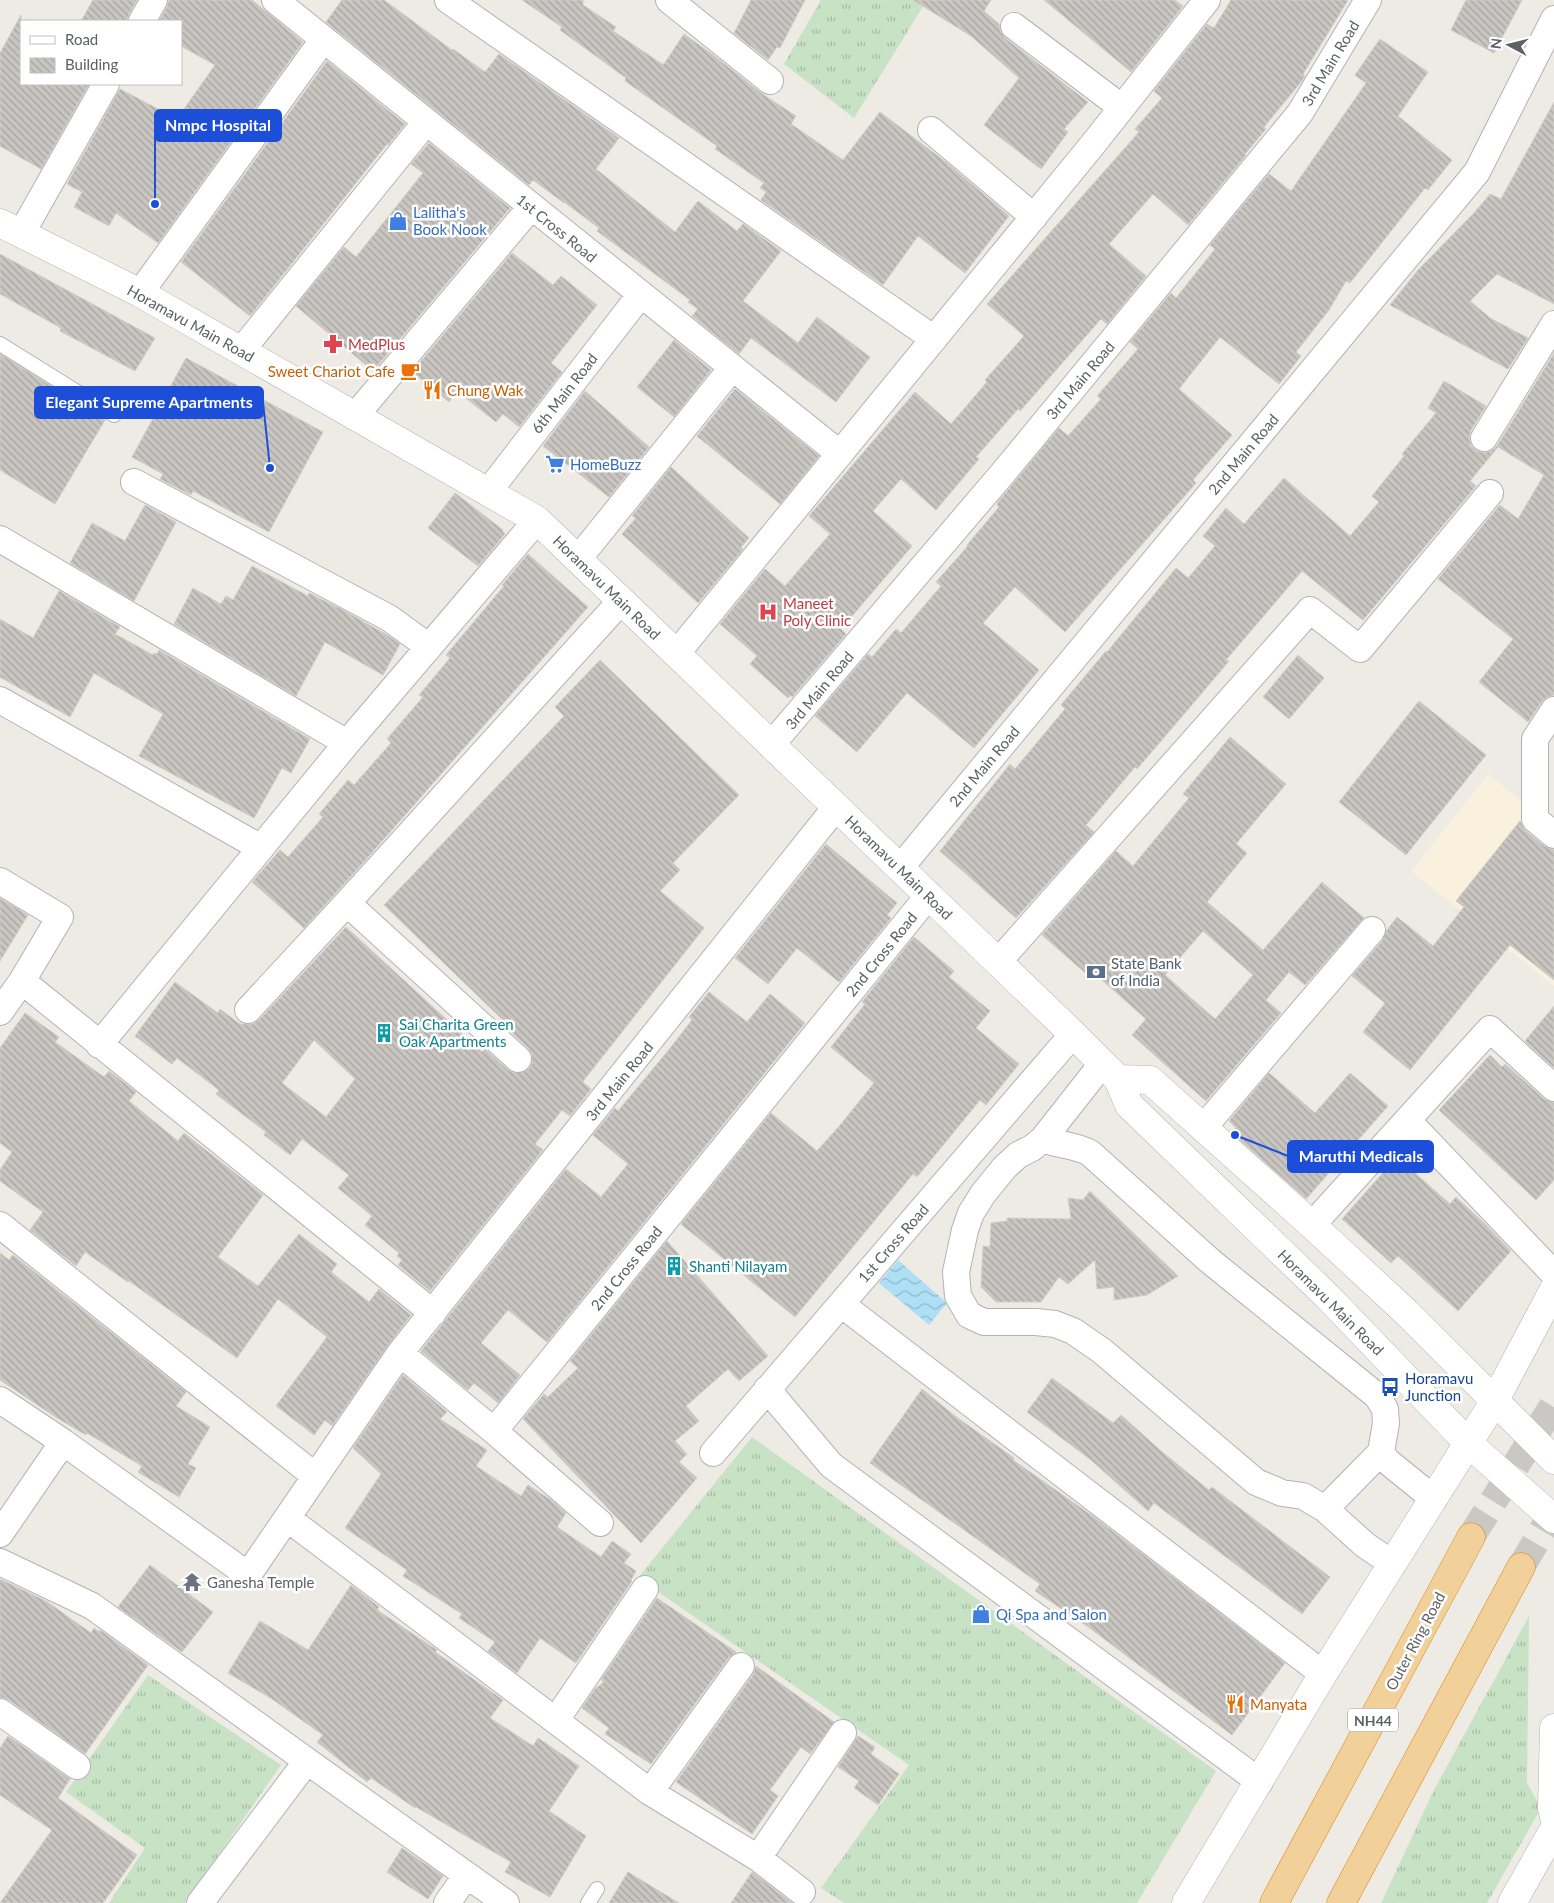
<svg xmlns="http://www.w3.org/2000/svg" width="1554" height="1903" viewBox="0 0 1554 1903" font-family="Lato,sans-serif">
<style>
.commercial{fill:#faf0de}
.grass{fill:url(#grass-tufts)}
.water{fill:url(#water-waves)}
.building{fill:url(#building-back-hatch);stroke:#d2ccc4;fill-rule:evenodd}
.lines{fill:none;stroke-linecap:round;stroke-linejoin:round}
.highway-tunnel{stroke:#cac8c5;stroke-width:28;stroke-dasharray:28 14;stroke-linecap:butt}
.lane-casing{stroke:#b0b3b6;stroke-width:16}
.street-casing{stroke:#b0b3b6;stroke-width:28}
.secondary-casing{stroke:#b2b5b8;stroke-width:29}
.highway-casing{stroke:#da8619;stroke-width:29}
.lane{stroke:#fff;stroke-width:14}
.street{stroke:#fff;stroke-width:26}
.secondary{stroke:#fff;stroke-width:28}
.highway{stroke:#f1d099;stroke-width:28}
.labels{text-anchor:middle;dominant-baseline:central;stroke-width:5;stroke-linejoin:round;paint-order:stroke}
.shield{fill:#fff;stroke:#8e9092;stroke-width:1}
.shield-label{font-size:14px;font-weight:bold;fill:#5d6164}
.street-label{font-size:15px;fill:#5d6164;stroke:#fff}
.shop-label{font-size:15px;fill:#366cbe;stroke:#fff;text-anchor:start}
.health-label{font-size:15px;fill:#be3a42;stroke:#fff;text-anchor:start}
.food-label{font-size:15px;fill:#c56008;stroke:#fff;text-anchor:start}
.service-label{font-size:15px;fill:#4e5e75;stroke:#fff;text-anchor:start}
.culture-label{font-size:15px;fill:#0d838f;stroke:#fff;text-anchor:start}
.transit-label{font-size:15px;fill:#164399;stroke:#fff;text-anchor:start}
.worship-label{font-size:15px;fill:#5b616d;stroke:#fff;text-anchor:start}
.leader{fill:none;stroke:#1d4ed8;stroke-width:2}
.callout-dot{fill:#1d4ed8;stroke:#fff;stroke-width:2}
.callout{fill:#1d4ed8;stroke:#1d4ed8;stroke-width:2}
.callout-label{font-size:16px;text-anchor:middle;font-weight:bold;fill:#fff}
</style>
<defs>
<pattern id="grass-tufts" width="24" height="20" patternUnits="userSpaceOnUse" patternTransform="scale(1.25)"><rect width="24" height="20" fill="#c8e2c5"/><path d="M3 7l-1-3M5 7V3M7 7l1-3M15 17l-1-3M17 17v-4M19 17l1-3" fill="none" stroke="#a6bba4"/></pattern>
<pattern id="water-waves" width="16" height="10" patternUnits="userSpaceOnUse" patternTransform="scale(1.25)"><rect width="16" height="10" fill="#aedff5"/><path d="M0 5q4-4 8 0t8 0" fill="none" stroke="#91b8ca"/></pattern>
<pattern id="building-back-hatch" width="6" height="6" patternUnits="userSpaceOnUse" patternTransform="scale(1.25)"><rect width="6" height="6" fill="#c9c6c2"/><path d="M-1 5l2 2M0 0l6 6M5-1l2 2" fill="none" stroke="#a6a4a1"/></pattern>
</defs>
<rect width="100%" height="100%" fill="#eeebe5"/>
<path class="commercial" d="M1488,774L1554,828V986L1411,871Z"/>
<path class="grass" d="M821,0H927L854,118L784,64Z
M752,1437L1216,1771L1137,1903H844L821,1888L909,1765L638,1578Z
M1529,1616L1527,1783L1541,1808L1487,1903H1381L1434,1790Z
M148,1675L281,1765L185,1903H109L145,1848L66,1792Z"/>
<path class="water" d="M898,1260L947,1303L929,1325L879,1283Z"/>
<path class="building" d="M93,0H137L129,14L127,21H81Z
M169,0H252L303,42L158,243L116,213L109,226L74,207L82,192L67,184L120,89L177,119L215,65L181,46V21H159L167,7Z
M342,0H384L452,50L453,49L485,72L499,54L619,138L596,169L675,232L698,201L737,231L743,224L781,251L743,301L798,343L817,317L870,357L836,402L751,338L739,354L692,316L698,309L688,302L690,300L597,231L599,228L564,202V203L533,180L529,185L326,22Z
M522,0H583V5L616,27L613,31L662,64H664L684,34L713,55L761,93L796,116L791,124L843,160L880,112L947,163L1009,216L965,273L918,236L883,285L761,200L766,192L760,188L764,183L715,149L717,146L625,81L626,78L560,30L562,27Z
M751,0H805L780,48L777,47L768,60L734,33Z
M913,0H991L984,11L999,24L1000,31L1005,38L1088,102L1064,129L1068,132L1041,169L984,125L1019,78L971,36Z
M1044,0H1175L1183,6L1131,72Z
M1231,0H1348L1303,74L1305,76L1301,82L1264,127L1266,129L1245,154L1246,155L1188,225L1153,194L1109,244L1146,276L1107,324L1101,319L1020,411L1018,409L976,457L979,459L936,510L901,479L873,511L912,546L841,629L846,634L792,697L791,695L788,698L750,664L757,656L720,624L765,569L785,586L830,534L809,516L915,392L951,424L987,382L985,380L1024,336L987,304L1139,132L1135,129L1162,98L1154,91L1207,24L1214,28Z
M1466,0H1522L1494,53L1451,30Z
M21,15V84H89L41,169L0,146V53Z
M1380,39L1428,72L1398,116L1452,160L1428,190L1425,188L1350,283L1346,281L1329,310L1296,352L1301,356L1279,384L1220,337L1179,389L1232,435L1193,480L1196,483L1065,632L1015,587L983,623L1039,670L974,748L907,693L857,752L815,716L868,654L872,657L896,629L901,633L941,586L936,582L968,546L967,545L999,507L997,505L998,502L1059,428L1068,436L1101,399L1097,396L1138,349L1130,342L1171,293L1176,298L1215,249L1210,245L1269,174L1291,191L1366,83L1355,75Z
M327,61L405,124L388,145L387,144L250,316L181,262Z
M1554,102V304L1497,274L1470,301L1490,318L1528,338L1508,369L1390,305L1419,269L1474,213L1490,194L1501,199Z
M429,143L510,208L373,371L296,306L344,247L356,257L423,173L411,164Z
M512,253L553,285L561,276L597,305L551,363L562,372L519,427L503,414L496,422L457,391L449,402L412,372Z
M0,254L155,338L135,371L60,331L61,328L0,294Z
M674,340L711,370L674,417L637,387Z
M1554,353V695L1547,697L1542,701L1528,722L1479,682L1513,639L1438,579L1500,505L1518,519L1544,475L1498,447L1470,481L1476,486L1363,620L1302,571L1226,660L1229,661L1185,713L1137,769L1135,767L1086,825L1094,832L1016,918L940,851L1010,764L1015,769L1065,709L1061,705L1106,651L1107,652L1176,568L1188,578L1215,546L1203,536L1226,508L1244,524L1284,478L1350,536L1379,502L1372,496L1404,456L1402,454L1436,413L1428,408L1444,381L1486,406L1471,430L1469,438L1471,446L1477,451L1484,453L1491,451L1497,446Z
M0,354L105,420L55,504L0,470Z
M186,358L323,432L269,532L193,491L191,495L160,479L163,474L132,457Z
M735,389L819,456L780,504L697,436Z
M585,391L649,447L609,497L543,446Z
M671,467L749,538L741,547L743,549L698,603L622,534L636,518L632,516Z
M455,493L503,530L502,531L505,534L478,566L428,528Z
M145,505L176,522L134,601L70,563L92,523L125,541Z
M528,554L588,607L362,864L304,928L252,882L280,850L288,857L323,817L319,814L348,780L354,785L391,743L387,739L423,697L419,695L450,658L446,655L504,586L502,585Z
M252,566L308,596L309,593L343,610L387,635L400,644L383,675L325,642L296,696L174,624L193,588L221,604L226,596L233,600Z
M59,591L120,627L115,634L153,655L154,653L157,654L159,650L310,739L291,773L282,768L254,818L139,756L163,714L94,673L70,717L0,677V619L33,638Z
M1298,655L1324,678L1289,719L1263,697Z
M600,660L739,795L673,863L680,870L660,891L704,928L584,1080L583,1082L591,1089L570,1116L562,1110L535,1144L543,1150L430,1291L398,1265L402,1260L397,1256L399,1253L365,1225L372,1216L338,1188L349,1175L302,1139L290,1155L264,1135L266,1132L216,1094L219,1090L177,1058L172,1064L135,1036L175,982L218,1013L220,1009L240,1024H253L259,1020L346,927L482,1052L485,1049L508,1070L514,1073H522L529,1069L532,1063V1054L528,1048L506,1027L508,1025L384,905L564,716L555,707ZM314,1040L355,1079L326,1117L282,1083Z
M1419,701L1486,755L1406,855L1339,802Z
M1230,737L1286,784L1236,844L1247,853L1207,902L1263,950L1322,882L1364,918L1305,985L1289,972L1266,1000L1281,1013L1206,1101L1132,1035L1146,1019L1094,973L1090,977L1042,935L1116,851L1133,866L1189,798L1183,794ZM1203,931L1253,975L1215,1019L1165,975Z
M1520,821L1525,830L1544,846L1554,850V980L1510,945L1410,1070L1363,1032L1385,1003L1352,976L1383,940L1387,930L1397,917L1433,946L1464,907L1456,901Z
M826,844L897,903L887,915L891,918L839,982L797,948L768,984L735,958Z
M0,898L28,915L0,961Z
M914,937L954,971L949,977L990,1011L976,1028L1019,1064L986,1105L980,1100L917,1177L913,1174L795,1317L681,1224L771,1113L817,1151L841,1124L874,1083L831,1047L865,1004L862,1002Z
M709,992L747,1022L770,994L805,1023L547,1342L508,1310L481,1343L520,1375L498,1403L474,1383L468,1390L421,1351L566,1169L601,1197L628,1164L593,1135L615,1108L618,1111L667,1052L692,1020L689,1017Z
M1554,1006V1068L1525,1041Z
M25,1013L59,1037L55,1042L104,1077L109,1071L136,1092L129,1101L178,1141L184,1133L263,1195L218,1257L258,1286L299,1234L337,1264L331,1272L369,1302L379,1289L411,1315L388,1345L332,1426L325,1420L314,1435L276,1406L327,1337L278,1299L237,1358L129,1281L128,1282L85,1252L76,1266L30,1230L43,1212L0,1181V1170L12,1152L0,1143V1048Z
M1490,1055L1502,1067L1505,1064L1544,1099L1554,1103V1180L1536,1200L1439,1110Z
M1269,1073L1315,1113L1350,1073L1388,1106L1306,1199L1232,1133L1236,1128L1229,1121Z
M1397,1157L1450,1204L1456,1197L1485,1224L1511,1251L1458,1311L1398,1256L1391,1263L1342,1219Z
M1090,1191L1178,1276L1147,1295L1114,1300V1287L1097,1289L1095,1260L1068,1284L1059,1277L1041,1302H996L981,1287L983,1246L990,1247L991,1223L1007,1221V1218L1071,1219L1068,1198L1083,1200Z
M667,1241L768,1356L739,1381L728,1369L686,1406L699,1421L675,1441L687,1454L679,1462L697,1478L641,1543L523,1419L544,1394L548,1397L578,1368L570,1361Z
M0,1253L9,1260L13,1255L186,1392L176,1406L210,1427L188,1464L196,1468L179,1497L138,1472L142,1466L87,1433L86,1435L57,1418L0,1380Z
M403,1375L447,1412L440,1419L487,1450L476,1466L521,1496L528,1485L551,1500L566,1513L557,1527L601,1557L612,1541L631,1554L624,1563L636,1571L631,1580L632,1581L576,1663L540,1638L517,1673L488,1651L495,1642L459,1618L462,1614L403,1576L407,1570L345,1528L381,1474L353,1448Z
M1052,1378L1113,1423L1121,1415L1161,1451L1209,1490L1212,1487L1330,1577L1302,1614L1154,1503L1148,1511L1091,1460L1027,1412Z
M922,1389L955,1416L1014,1458L1013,1460L1094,1517L1285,1663L1232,1735L1087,1626L1035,1591L1040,1584L870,1463Z
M150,1565L213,1612L182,1652L118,1607Z
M0,1579L46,1601L91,1633L94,1628L99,1632L100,1630L148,1665L85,1754L9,1700L0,1697Z
M351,1585L379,1607L377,1610L437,1650L435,1652L503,1700L490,1718L533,1746L538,1738L579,1766L549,1811L586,1836L550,1897L505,1872L511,1862L416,1807L415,1808L371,1778L367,1782L317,1742L323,1735L272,1699L228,1673L260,1621L308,1650Z
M657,1598L736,1652L729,1657L651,1764L605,1734L609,1728L582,1708L595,1689L604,1682L601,1680Z
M756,1666L834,1722L810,1754L801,1747L770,1790L778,1796L752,1834L676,1782L753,1675Z
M8,1736L70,1779L58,1798L137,1855L103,1903H0L52,1830L0,1795V1748Z
M858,1736L875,1747L871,1754L899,1774L878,1805L854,1788L859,1781L838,1767Z
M402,1848L443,1876L428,1899L387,1872Z
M628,1872L679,1903H609Z
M752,1872L792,1903H731Z"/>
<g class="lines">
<path class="highway-tunnel" d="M1471,1537L1554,1404
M1521,1567L1554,1511"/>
<g class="lane-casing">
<path id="lane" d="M0,344L114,415
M588,1903L597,1889"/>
</g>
<g class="street-casing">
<path id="street" d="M275,0L840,454
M448,0L934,339
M669,0L770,81
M142,21L154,0
M1014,26L1121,107
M931,130L1034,217
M21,234L106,84
M140,293L323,40
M241,351L426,122
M355,416L531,207
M1484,438L1554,324
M134,482L389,618L429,647
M488,492L641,294
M0,539L347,743
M578,559L732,368
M676,654L1094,143L1207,0
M0,700L261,848
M1554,710L1535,739V819L1554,835
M771,745L1003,473L1300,113L1368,0
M900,868L1477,172L1554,19
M0,881L60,917L22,981L433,1313
M998,962L1310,610L1360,649L1490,493
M248,1010L347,903
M0,1012L22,981
M99,1045L347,743L537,520
M518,1059L347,903L621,601
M1102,1064L1043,1139L1032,1148L1018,1155L1004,1168L983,1194L971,1213L965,1230L956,1272L958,1296L969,1315L984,1322H1036L1055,1324L1073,1331L1102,1351L1256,1482L1282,1493L1303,1496L1325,1509L1365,1545L1393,1564
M1408,1121L1554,1274
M1203,1128L1372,930
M1043,1139C1060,1146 1073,1144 1090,1153L1210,1261L1377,1396L1385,1409L1386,1423L1381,1452L1325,1509
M0,1225L315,1476
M1312,1225L1490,1029L1554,1088
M841,1304L1323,1674
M400,1353L836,807
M767,1389L831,1465L1260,1782
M0,1400L63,1442
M494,1431L600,1523
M1381,1452L1387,1461L1434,1499
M713,1453L1073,1034
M287,1518L650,1792L758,1858L843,1733
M0,1534L63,1442L248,1575L400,1353L494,1431L929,895
M0,1562L92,1606L307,1761
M0,1712L77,1766
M556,1720L645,1589
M650,1792L741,1666
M758,1858L802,1892
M200,1903L307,1761L506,1903
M447,1903L466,1876"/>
</g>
<g class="secondary-casing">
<path id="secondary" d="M0,223L140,293L537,520L1073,1034L1118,1079L1129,1105L1328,1297L1468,1443L1554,1519
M1118,1079L1150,1080L1312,1225L1407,1313L1554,1460
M1554,1728L1552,1808L1554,1817
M1186,1903L1323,1674L1494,1402L1554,1289
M1512,1903L1554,1829"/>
</g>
<g class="highway-casing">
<path id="highway" d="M1274,1903L1471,1537
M1341,1903L1521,1567"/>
</g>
<use href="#lane" class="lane"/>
<use href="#street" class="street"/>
<use href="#secondary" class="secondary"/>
<use href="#highway" class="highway"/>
</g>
<defs>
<g id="shop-bare" transform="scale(1.5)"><path d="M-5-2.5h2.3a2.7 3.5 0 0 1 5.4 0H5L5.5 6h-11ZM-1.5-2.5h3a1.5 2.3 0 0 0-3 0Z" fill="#3f7fe0" stroke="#fff" stroke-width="2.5" paint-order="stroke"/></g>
<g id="pharmacy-bare" transform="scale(1.5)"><path d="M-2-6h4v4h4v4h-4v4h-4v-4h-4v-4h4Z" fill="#e0444e" stroke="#fff" stroke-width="2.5" paint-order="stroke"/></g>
<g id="cafe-bare" transform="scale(1.5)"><path d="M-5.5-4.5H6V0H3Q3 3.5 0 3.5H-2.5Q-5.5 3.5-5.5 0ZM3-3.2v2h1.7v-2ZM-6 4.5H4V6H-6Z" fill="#e8710a" stroke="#fff" stroke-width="2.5" paint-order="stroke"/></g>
<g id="restaurant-bare" transform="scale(1.5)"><path d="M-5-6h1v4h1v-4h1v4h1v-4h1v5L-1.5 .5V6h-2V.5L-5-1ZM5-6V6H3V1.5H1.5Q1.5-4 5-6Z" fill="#e8710a" stroke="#fff" stroke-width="2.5" paint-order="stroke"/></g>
<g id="supermarket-bare" transform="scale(1.5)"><path d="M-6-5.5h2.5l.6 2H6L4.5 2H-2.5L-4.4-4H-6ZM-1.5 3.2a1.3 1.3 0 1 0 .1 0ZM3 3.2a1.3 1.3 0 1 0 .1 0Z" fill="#3f7fe0" stroke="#fff" stroke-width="2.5" paint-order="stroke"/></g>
<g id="hospital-bare" transform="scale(1.5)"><path d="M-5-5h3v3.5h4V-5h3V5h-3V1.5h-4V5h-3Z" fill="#e0444e" stroke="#fff" stroke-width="2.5" paint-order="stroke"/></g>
<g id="bank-bare" transform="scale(1.5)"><path d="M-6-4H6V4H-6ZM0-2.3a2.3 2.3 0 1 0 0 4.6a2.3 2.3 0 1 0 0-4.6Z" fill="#5c6f8a" stroke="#fff" stroke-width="2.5" paint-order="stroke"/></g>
<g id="building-bare" transform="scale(1.5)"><path d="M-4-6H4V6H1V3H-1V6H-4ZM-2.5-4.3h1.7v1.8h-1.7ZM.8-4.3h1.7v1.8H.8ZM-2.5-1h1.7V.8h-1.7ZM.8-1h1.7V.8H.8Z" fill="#0f9aa8" stroke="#fff" stroke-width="2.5" paint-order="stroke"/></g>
<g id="bus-bare" transform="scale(1.5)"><path d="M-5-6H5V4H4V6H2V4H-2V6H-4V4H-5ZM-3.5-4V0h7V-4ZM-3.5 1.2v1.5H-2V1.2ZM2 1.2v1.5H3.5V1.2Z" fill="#1a4fb4" stroke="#fff" stroke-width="2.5" paint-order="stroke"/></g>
<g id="temple-bare" transform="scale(1.5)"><path d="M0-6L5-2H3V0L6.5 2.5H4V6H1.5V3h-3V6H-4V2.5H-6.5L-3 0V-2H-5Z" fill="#6b7280" stroke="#fff" stroke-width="2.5" paint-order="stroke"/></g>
</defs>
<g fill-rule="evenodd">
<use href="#shop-bare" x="398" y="221"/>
<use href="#pharmacy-bare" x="333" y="344"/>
<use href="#cafe-bare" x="410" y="371"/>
<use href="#restaurant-bare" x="432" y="390"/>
<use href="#supermarket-bare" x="555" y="464"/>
<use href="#hospital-bare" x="768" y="612"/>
<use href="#bank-bare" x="1096" y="972"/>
<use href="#building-bare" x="384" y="1033"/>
<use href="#building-bare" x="674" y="1266"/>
<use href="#bus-bare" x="1390" y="1387"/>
<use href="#temple-bare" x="192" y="1582"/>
<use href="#shop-bare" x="981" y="1614"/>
<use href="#restaurant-bare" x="1235" y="1704"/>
</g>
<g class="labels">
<rect class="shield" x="1348" y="1708.5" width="50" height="23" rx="4"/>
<g class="shield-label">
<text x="1373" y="1720">NH44</text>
</g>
<g class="street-label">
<text transform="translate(1330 63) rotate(-59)">3rd Main Road</text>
<text transform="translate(557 228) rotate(39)">1st Cross Road</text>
<text transform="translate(191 323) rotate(29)">Horamavu Main Road</text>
<text transform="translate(1080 380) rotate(-50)">3rd Main Road</text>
<text transform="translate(564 393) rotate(-52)">6th Main Road</text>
<text transform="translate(1243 454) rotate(-50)">2nd Main Road</text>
<text transform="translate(607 587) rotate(44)">Horamavu Main Road</text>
<text transform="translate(819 690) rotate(-50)">3rd Main Road</text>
<text transform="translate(984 766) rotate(-50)">2nd Main Road</text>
<text transform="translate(899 867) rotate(44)">Horamavu Main Road</text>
<text transform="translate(881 954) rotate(-51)">2nd Cross Road</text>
<text transform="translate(619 1081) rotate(-51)">3rd Main Road</text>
<text transform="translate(893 1243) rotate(-49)">1st Cross Road</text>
<text transform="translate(626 1268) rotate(-51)">2nd Cross Road</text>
<text transform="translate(1331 1302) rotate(45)">Horamavu Main Road</text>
<text transform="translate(1415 1641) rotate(-62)">Outer Ring Road</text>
</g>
<g class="shop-label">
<text x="413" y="212">Lalitha's<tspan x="413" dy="17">Book Nook</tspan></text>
<text x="570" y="464">HomeBuzz</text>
<text x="996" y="1614">Qi Spa and Salon</text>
</g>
<g class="health-label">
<text x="348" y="344">MedPlus</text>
<text x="783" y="603">Maneet<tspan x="783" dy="17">Poly Clinic</tspan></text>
</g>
<g class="food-label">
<text x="395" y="371" text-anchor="end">Sweet Chariot Cafe</text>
<text x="447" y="390">Chung Wak</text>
<text x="1250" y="1704">Manyata</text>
</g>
<g class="service-label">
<text x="1111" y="963">State Bank<tspan x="1111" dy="17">of India</tspan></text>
</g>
<g class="culture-label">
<text x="399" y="1024">Sai Charita Green<tspan x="399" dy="17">Oak Apartments</tspan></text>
<text x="689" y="1266">Shanti Nilayam</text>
</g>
<g class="transit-label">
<text x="1405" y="1378">Horamavu<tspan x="1405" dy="17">Junction</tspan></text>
</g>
<g class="worship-label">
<text x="207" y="1582">Ganesha Temple</text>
</g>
</g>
<path class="leader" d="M155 204L155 126M270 468L263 402M1235 1135L1288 1156"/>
<g class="callout-dot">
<circle cx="155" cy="204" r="5"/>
<circle cx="270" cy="468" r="5"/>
<circle cx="1235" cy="1135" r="5"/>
</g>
<g class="callout">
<rect x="155" y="110" width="126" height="31" rx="5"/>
<rect x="35" y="387" width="228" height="31" rx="5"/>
<rect x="1288" y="1141" width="145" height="31" rx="5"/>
</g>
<g class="callout-label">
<text x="218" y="131">Nmpc Hospital</text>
<text x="149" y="408">Elegant Supreme Apartments</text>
<text x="1361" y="1162">Maruthi Medicals</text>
</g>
<rect x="20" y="20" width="162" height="65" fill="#ffffff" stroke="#bec0c1"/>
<rect x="30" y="36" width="25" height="8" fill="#ffffff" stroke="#bec0c1"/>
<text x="65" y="45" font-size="15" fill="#5d6164">Road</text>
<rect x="30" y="58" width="25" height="15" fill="url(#building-back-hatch)" stroke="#bec0c1"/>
<text x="65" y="70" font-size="15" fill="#5d6164">Building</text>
<g transform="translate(1509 45) rotate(277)" stroke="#ffffff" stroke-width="4" paint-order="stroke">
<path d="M0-4L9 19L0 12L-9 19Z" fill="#5d6164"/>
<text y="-8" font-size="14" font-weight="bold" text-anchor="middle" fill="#5d6164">N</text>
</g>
</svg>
